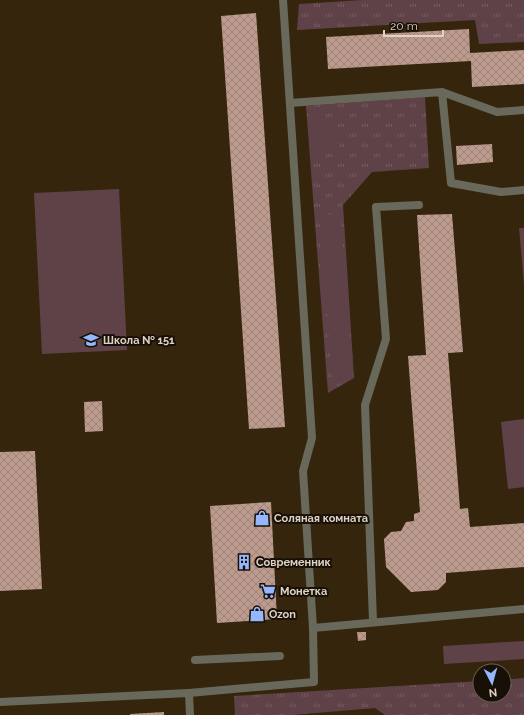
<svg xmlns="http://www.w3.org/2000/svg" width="524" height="715" viewBox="0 0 524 715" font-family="Raleway,sans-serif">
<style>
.grass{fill:url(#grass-tufts)}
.park{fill:#5f4248}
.building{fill:url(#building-cross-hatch)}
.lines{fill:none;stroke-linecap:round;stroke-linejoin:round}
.lane{stroke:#68685b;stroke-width:8}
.street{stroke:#68685b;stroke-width:8}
.labels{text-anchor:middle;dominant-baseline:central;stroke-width:4;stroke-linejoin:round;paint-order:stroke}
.poi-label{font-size:11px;font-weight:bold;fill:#ddd2c4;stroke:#181007;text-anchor:start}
</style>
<defs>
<pattern id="grass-tufts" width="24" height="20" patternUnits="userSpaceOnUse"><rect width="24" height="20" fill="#5f4248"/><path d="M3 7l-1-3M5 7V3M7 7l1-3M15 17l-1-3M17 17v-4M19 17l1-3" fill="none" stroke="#765c61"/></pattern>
<pattern id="building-cross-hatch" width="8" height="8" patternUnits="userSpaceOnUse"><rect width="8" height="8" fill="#bd9a8e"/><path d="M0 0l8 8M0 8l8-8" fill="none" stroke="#9e8379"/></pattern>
</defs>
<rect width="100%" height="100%" fill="#36250d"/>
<path class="grass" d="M362,0H524V42L479,44L475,20L297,30L299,4Z
M425,97L429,168L372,172L343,205L354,378L328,393L306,106Z
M524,678V715H385L375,708L292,715H235L234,696L480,681V695H504V680Z"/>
<path class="park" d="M337,122L340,153L311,155L309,124Z
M119,189L127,350L42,354L34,193Z
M340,214L353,377L332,378L319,215Z
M519,228H524V284Z
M524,419V487L508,489L501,422Z
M524,641V659L444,664L443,646Z"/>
<path class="building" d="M256,13L285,427L249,429L221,16Z
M469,29L470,53L524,50V84L472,87L471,61L328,69L326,37Z
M492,144L493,162L457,165L456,146Z
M452,214L463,352L448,353L460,509L468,508L470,527L524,523V567L446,573V582L438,590L411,592L386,567L384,539L391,532L401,531L406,522L414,521V514L420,512L408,356L426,355L417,215Z
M102,401L103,431L85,432L84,402Z
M35,451L42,589L0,591V452Z
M271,502L277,619L217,623L210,506Z
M357,632H366V640L358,641Z
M164,712V715H130V714Z"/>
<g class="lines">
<path class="lane" d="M442,92L451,183L501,192L524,190
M290,103L442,92L497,112L524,110
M373,621L365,405L386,339L376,207L419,205
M313,628L524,609
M195,660L280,656
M190,715L189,693L314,682L313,628L303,471L312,438L283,0"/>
<path class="street" d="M0,702L189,693"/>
</g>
<defs>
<g id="school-bare" transform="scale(1.2)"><path d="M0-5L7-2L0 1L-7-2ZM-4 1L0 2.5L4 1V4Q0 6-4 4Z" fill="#94b7fd" stroke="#181007" stroke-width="2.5" paint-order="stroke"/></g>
<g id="shop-bare" transform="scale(1.2)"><path d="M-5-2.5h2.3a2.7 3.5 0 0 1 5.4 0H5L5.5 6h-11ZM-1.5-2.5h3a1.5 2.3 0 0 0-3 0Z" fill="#94b7fd" stroke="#181007" stroke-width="2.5" paint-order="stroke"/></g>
<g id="building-bare" transform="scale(1.2)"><path d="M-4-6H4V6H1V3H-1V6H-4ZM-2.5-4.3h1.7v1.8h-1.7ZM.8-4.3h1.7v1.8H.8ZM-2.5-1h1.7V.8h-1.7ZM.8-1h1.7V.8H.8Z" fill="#94b7fd" stroke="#181007" stroke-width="2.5" paint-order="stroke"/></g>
<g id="supermarket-bare" transform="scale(1.2)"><path d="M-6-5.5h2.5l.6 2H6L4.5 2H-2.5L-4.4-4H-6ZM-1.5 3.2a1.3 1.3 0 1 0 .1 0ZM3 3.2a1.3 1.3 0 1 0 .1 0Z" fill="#94b7fd" stroke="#181007" stroke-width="2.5" paint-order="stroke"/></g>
</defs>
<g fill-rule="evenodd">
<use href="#school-bare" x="91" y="340"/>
<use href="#shop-bare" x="262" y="518"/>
<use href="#building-bare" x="244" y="562"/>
<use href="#supermarket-bare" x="268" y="591"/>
<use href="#shop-bare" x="257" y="614"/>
</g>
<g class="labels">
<g class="poi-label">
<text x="103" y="340">Школа № 151</text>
<text x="274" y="518">Соляная комната</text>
<text x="256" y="562">Современник</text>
<text x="280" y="591">Монетка</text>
<text x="269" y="614">Ozon</text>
</g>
</g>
<g transform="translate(492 683) rotate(174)"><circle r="19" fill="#181007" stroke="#675e53"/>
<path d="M0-3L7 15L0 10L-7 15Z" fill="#94b7fd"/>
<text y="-6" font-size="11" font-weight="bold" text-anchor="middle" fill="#ddd2c4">N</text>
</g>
<path d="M384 30v6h59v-6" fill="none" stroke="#ddd2c4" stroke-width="2"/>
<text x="390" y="30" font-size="12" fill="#ddd2c4" stroke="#181007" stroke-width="3" paint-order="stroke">20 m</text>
</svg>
